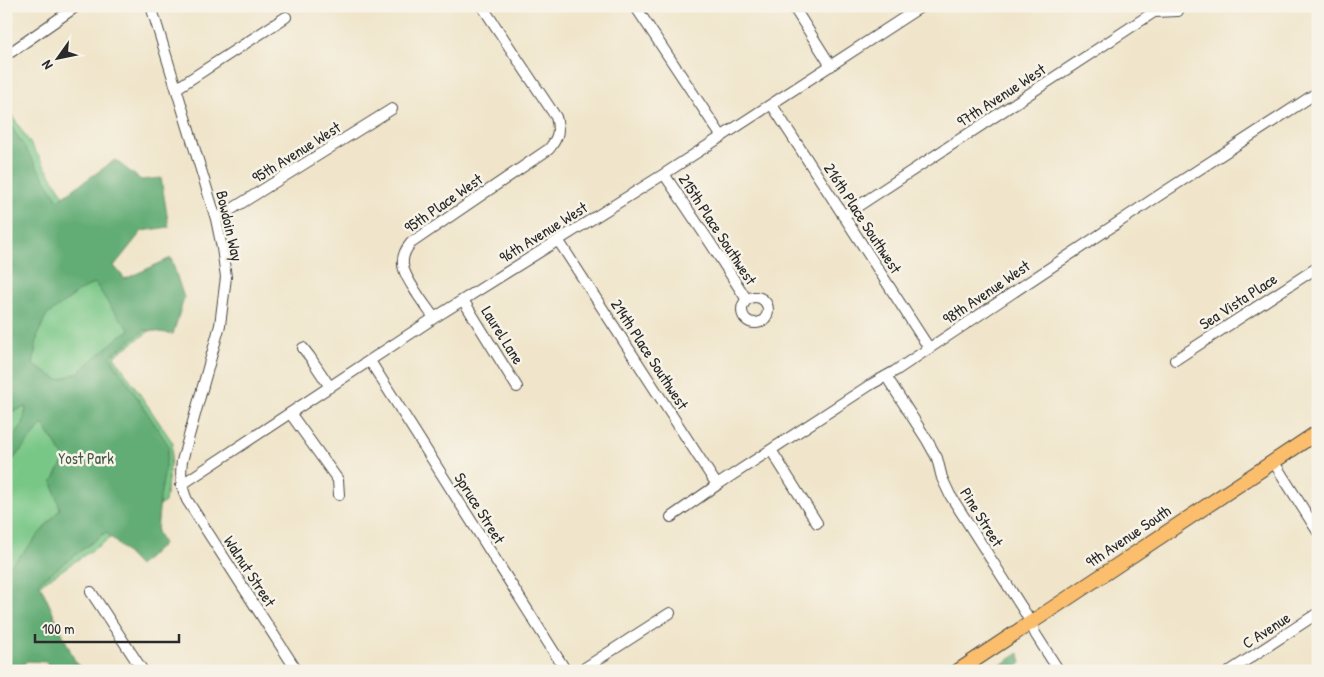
<svg xmlns="http://www.w3.org/2000/svg" width="1324" height="677" viewBox="0 0 1324 677" font-family="'Patrick Hand',sans-serif">
<style>
.green{fill:#79c787;stroke:#527959}
.forest{fill:#62ac74;stroke:#466c50;fill-rule:evenodd}
.lines{fill:none;stroke-linecap:round;stroke-linejoin:round}
.minor-casing{stroke:#494743;stroke-width:12}
.major-casing{stroke:#494743;stroke-width:16}
.minor{stroke:#fff;stroke-width:10}
.major{stroke:#fabe6d;stroke-width:14}
.labels{text-anchor:middle;dominant-baseline:central;stroke-width:5;stroke-linejoin:round;paint-order:stroke}
.street-label{font-size:16px;fill:#2b2b2b;stroke:#f7f3e8}
.park-label{font-size:16px;fill:#425a47;stroke:#f7f3e8}
</style>
<rect width="100%" height="100%" fill="#f7f3e8"/>
<filter id="ink" filterUnits="userSpaceOnUse"><feTurbulence type="fractalNoise" baseFrequency=".02" numOctaves="2"/><feDisplacementMap in="SourceGraphic" scale="10" xChannelSelector="R" yChannelSelector="G"/><feConvolveMatrix kernelMatrix="1 2 1 2 8 2 1 2 1" color-interpolation-filters="sRGB"/></filter>
<filter id="wash" filterUnits="userSpaceOnUse"><feTurbulence type="fractalNoise" baseFrequency=".0096" numOctaves="4" result="noise"/><feDisplacementMap in="SourceGraphic" scale="20" xChannelSelector="R" yChannelSelector="G"/><feGaussianBlur stdDeviation="1.12" result="paint"/><feColorMatrix in="noise" values="0 0 0 0 0 0 0 0 0 0 0 0 0 0 0 0 0 1.4 0 .05"/><feComposite in="paint" operator="in"/></filter>
<g filter="url(#wash)">
<rect width="100%" height="100%" fill="#f0e5ca"/>
<path class="green" d="M6,106L151,330L114,356L173,443L165,502L6,607Z"/>
<path class="forest" d="M6,118L58,200L115,160L141,180L161,178L169,227L142,231L114,266L125,279L171,258L184,298L173,334L145,330L110,356L169,446L160,498L157,532L163,544L139,566L106,532L39,582L74,659L83,671H53L46,662L27,661L17,671H6V569L23,553L60,509L52,482L65,459L43,424L6,468V446L23,424L26,407L8,413L6,415V374L9,371L6,363ZM95,283L112,309L130,330L120,336L79,372L59,380L33,365L38,334L46,316L81,290Z
M1019,653L1021,663L1013,671H991Z"/>
</g>
<g filter="url(#ink)">
<g class="lines">
<g class="minor-casing">
<path id="minor" d="M151,6L216,219L222,248L226,277L220,325L182,461C180,475 181,487 187,500L297,671
M635,6L722,137
M793,6L831,66
M11,52L77,6
M177,88L286,17
M772,105L929,348
M664,174L711,244L747,300
M843,216L1154,12L1178,11
M216,219L392,109
M558,240L717,485
M742 310a13 13 0 1 1 26 0a13 13 0 1 1-26 0Z
M463,300L517,387
M434,318C429,310 423,303 418,295C407,278 394,262 411,243L549,149C558,138 560,131 556,117L482,6
M303,348L310,357L330,387
M1175,360L1318,267
M370,361L566,671
M886,376L927,440L937,458L942,478L950,495L1026,614L1036,635L1059,671
M290,413L338,480L339,495
M771,450L817,523
M1273,461L1318,532
M181,485L434,318L664,174L922,6
M671,517L717,485L870,385L895,371L1152,200L1318,92
M91,592L143,671
M580,671L670,613
M1230,671L1318,613"/>
</g>
<g class="major-casing">
<path id="major" d="M958,671L1318,432"/>
</g>
<use href="#minor" class="minor"/>
<use href="#major" class="major"/>
</g>
</g>
<g class="labels">
<g class="street-label">
<text transform="translate(1001 95) rotate(-33)">97th Avenue West</text>
<text transform="translate(296 152) rotate(-32)">95th Avenue West</text>
<text transform="translate(443 203) rotate(-35)">95th Place West</text>
<text transform="translate(863 218) rotate(57)">216th Place Southwest</text>
<text transform="translate(230 226) rotate(77)">Bowdoin Way</text>
<text transform="translate(718 229) rotate(57)">215th Place Southwest</text>
<text transform="translate(543 232) rotate(-32)">96th Avenue West</text>
<text transform="translate(986 292) rotate(-34)">98th Avenue West</text>
<text transform="translate(1238 301) rotate(-33)">Sea Vista Place</text>
<text transform="translate(503 335) rotate(58)">Laurel Lane</text>
<text transform="translate(650 354) rotate(57)">214th Place Southwest</text>
<text transform="translate(480 508) rotate(58)">Spruce Street</text>
<text transform="translate(982 517) rotate(58)">Pine Street</text>
<text transform="translate(1128 536) rotate(-34)">9th Avenue South</text>
<text transform="translate(250 571) rotate(57)">Walnut Street</text>
<text transform="translate(1266 630) rotate(-33)">C Avenue</text>
</g>
<g class="park-label">
<text x="86" y="458">Yost Park</text>
</g>
</g>
<rect width="1324" height="677" fill="none" stroke="#f7f3e8" stroke-width="25"/>
<g transform="translate(58 58) rotate(237)" stroke="#f7f3e8" stroke-width="4" paint-order="stroke">
<path d="M0-4L9 19L0 12L-9 19Z" fill="#2b2b2b"/>
<text y="-8" font-size="14" font-weight="bold" text-anchor="middle" fill="#2b2b2b">N</text>
</g>
<path d="M35 634v8h144v-8" fill="none" stroke="#2b2b2b" stroke-width="2.5"/>
<text x="42" y="634" font-size="15" fill="#2b2b2b" stroke="#f7f3e8" stroke-width="4" paint-order="stroke">100 m</text>
</svg>
